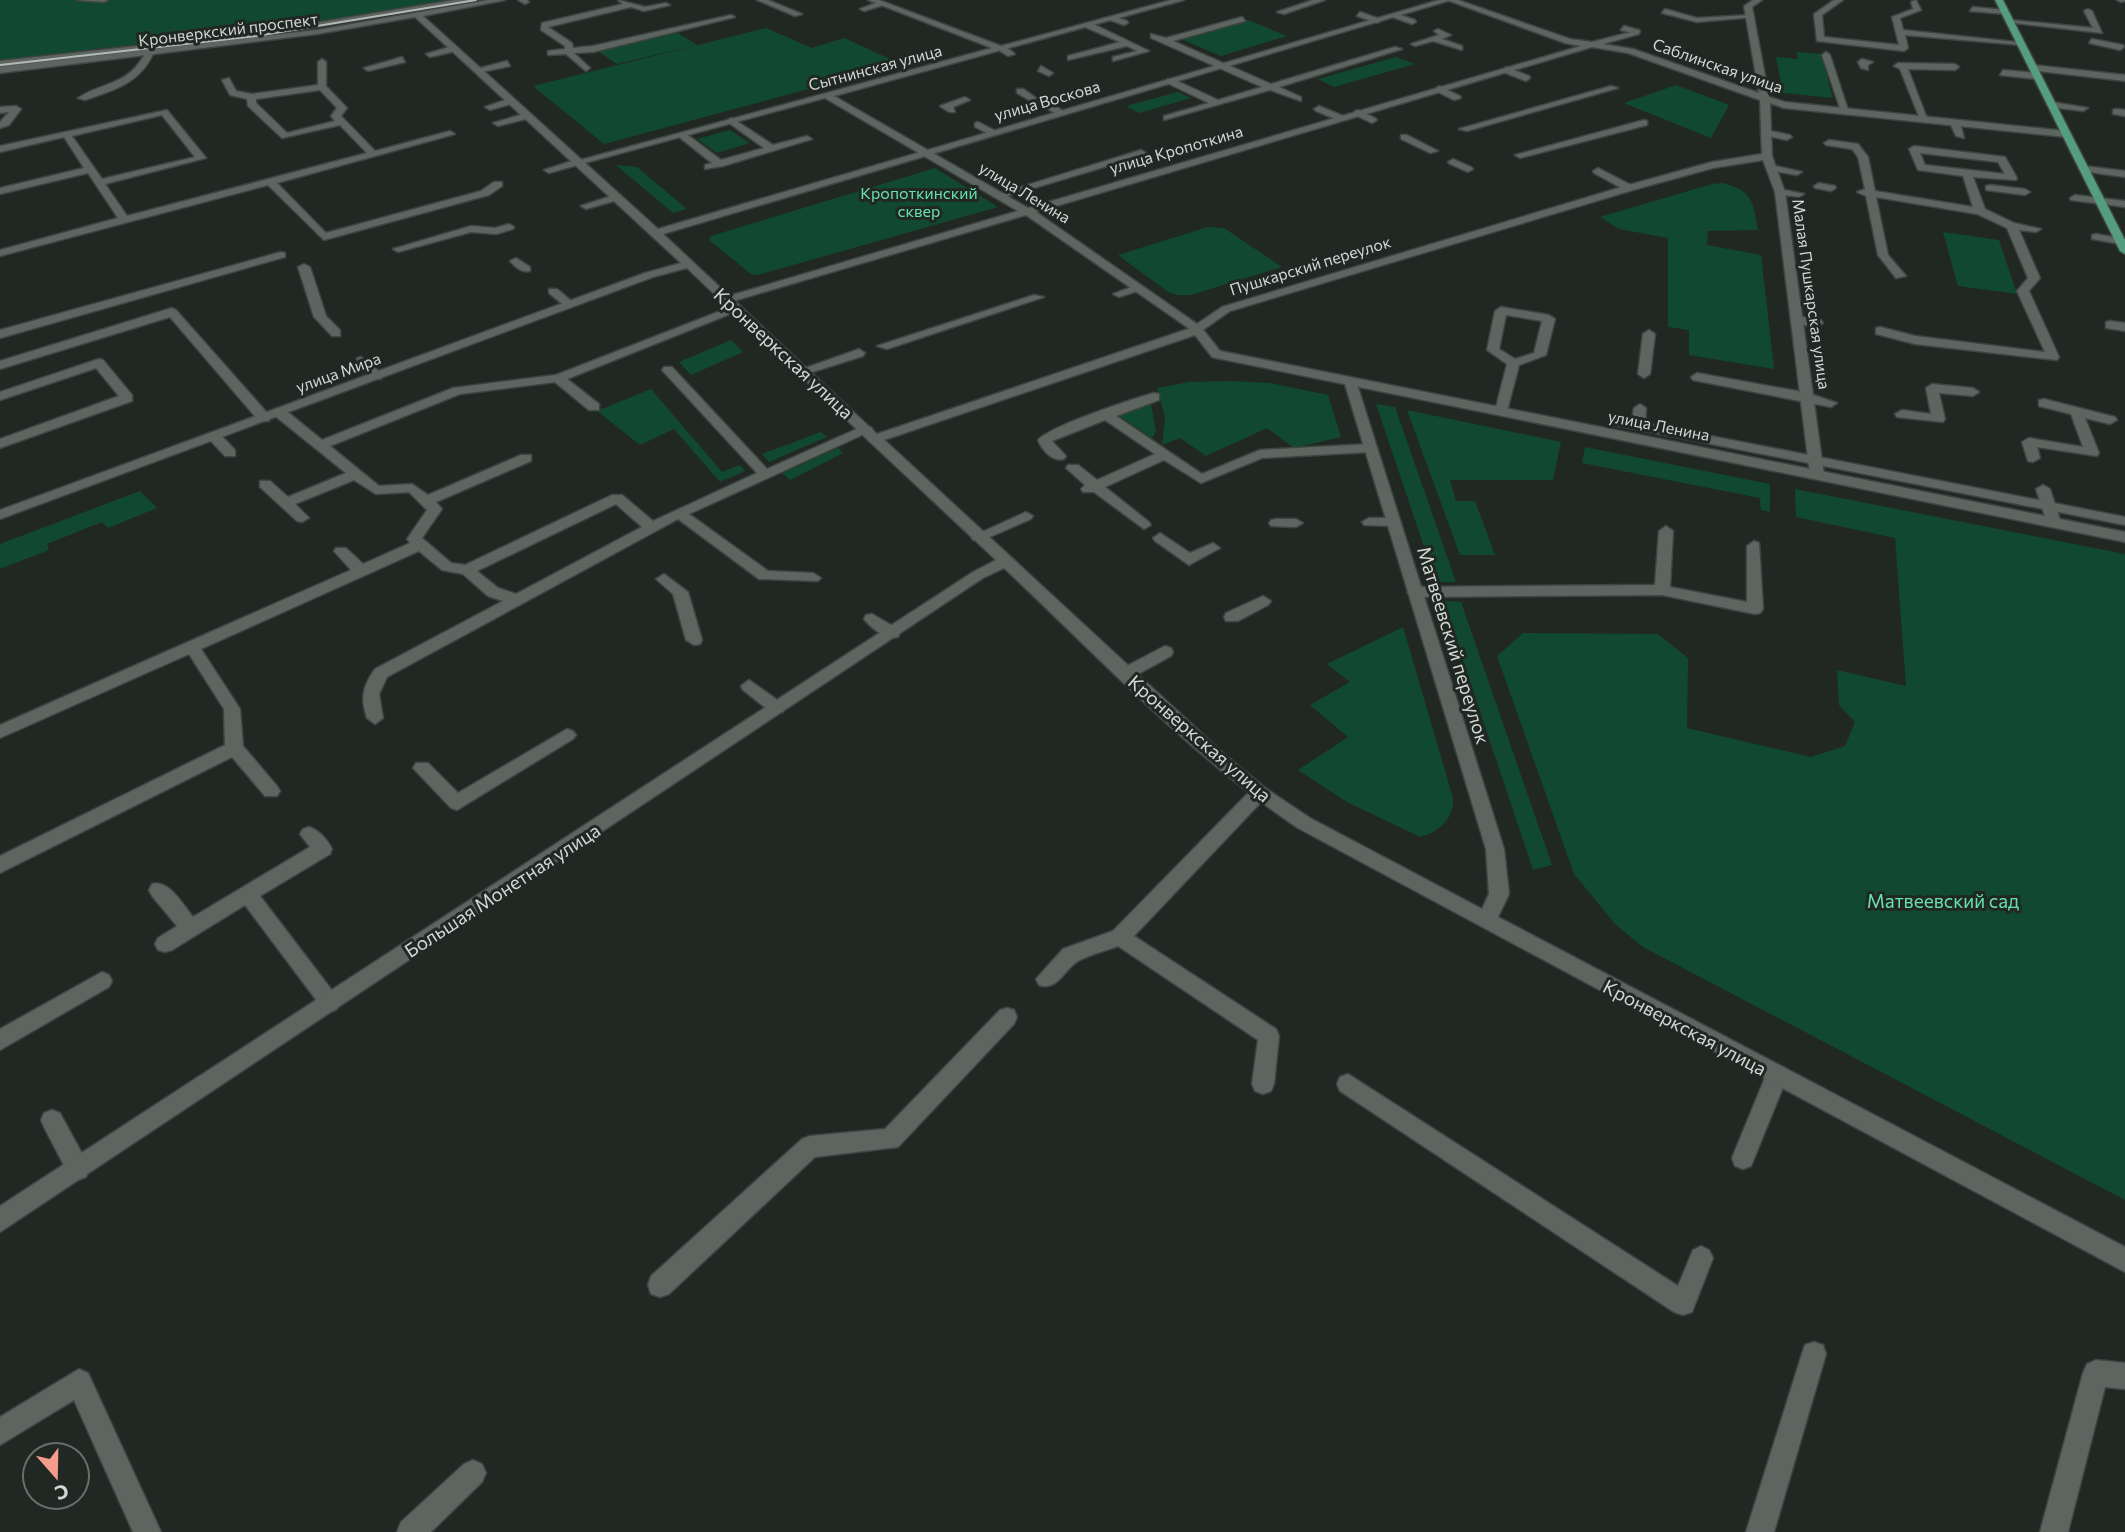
<svg xmlns="http://www.w3.org/2000/svg" width="2125" height="1532" viewBox="0 0 2125 1532" font-family="Commissioner,sans-serif">
<style>
.green{fill:#114832}
.lines{fill:none;stroke-linecap:round;stroke-linejoin:round}
.service-casing{stroke:#3e4442;stroke-width:3}
.minor-casing{stroke:#3e4442;stroke-width:3}
.tertiary-casing{stroke:#3e4442;stroke-width:3}
.primary-casing{stroke:#3e4442;stroke-width:3}
.service{fill:#5d6561;fill-rule:evenodd}
.minor{fill:#5d6561;fill-rule:evenodd}
.tertiary{fill:#5d6561;fill-rule:evenodd}
.primary{fill:#549d7e;fill-rule:evenodd}
.tram{stroke:#b4b9b7;stroke-width:2}
.labels{text-anchor:middle;dominant-baseline:central;stroke-width:6;stroke-linejoin:round;paint-order:stroke}
.far-street-label{font-size:16px;fill:#d2d7d5;stroke:#212824}
.far-park-label{font-size:16px;fill:#65e2ac;stroke:#212824}
.street-label{font-size:19px;fill:#d2d7d5;stroke:#212824}
.park-label{font-size:19px;fill:#65e2ac;stroke:#212824}
</style>
<rect width="100%" height="100%" fill="#212824"/>
<path class="green" d="M0,0H447L308,25L0,60Z
M1248,20L1287,36L1221,56L1181,39Z
M766,28L812,48L844,38L901,64L604,144L533,86Z
M676,32L697,45L617,64L596,50Z
M1796,52L1821,54L1833,98L1783,93L1776,57L1798,59Z
M1396,57L1415,64L1334,87L1318,79Z
M1676,85L1729,105L1711,138L1624,103Z
M1178,92L1191,98L1139,113L1126,106Z
M730,130L750,143L717,153L697,139Z
M616,165L637,167L687,209L673,213Z
M935,168L998,207L758,275L751,274L709,240L711,236Z
M1723,183C1753,191 1753,202 1758,230L1708,231L1707,245L1761,255L1774,369L1689,355V330L1668,327V238L1619,229L1600,217L1712,184Z
M1208,227L1224,228L1282,267L1191,295H1178L1168,292L1118,255Z
M1943,232L1999,240L2017,294L1958,286Z
M731,340L743,352L691,375L679,362Z
M1232,381L1270,383L1328,395L1341,437L1294,448L1267,428L1206,456L1180,438L1162,445L1165,417L1157,388L1189,382Z
M651,389L722,472L740,465L745,471L720,482L674,429L640,445L597,411Z
M1151,403L1156,431L1152,438L1119,416Z
M1376,404L1395,407L1456,582H1436Z
M1407,410L1561,442L1553,480H1450L1456,501H1475L1495,555H1460Z
M821,432L827,437L769,462L762,454Z
M1585,447L1770,484V512L1761,510L1760,498L1582,463Z
M838,448L843,453L790,480L782,473Z
M1795,489L2125,554V1200L1643,947L1616,925L1574,874L1497,656L1523,633L1658,634L1688,658L1687,728L1811,757L1845,746L1855,722L1839,705L1837,670L1906,686L1895,538L1796,517Z
M140,491L157,508L108,528L102,522L47,544L49,550L0,569V544Z
M1443,601L1461,602L1552,865L1533,870Z
M1403,627L1453,798C1454,819 1439,832 1420,837L1347,802L1298,770L1348,737L1310,705L1350,682L1327,664Z"/>
<g class="lines">
<g class="service-casing">
<path id="service" d="M454,0H472L255,37L0,67V61L255,33Z
M518,0H527L529,2L525,4Z
M618,0L645,7L666,3L670,5L644,11L631,7L548,27L572,43L573,48L593,46L731,15L735,17L593,52L574,53L590,68L586,71L566,54L548,55V51L565,49V46L541,30L542,23L623,4Z
M757,0H768L802,14L795,16Z
M1313,0H1325L1284,14L1277,12Z
M1834,0H1843L1822,15L1824,37L1899,45L1892,17L1913,9L1911,2L1916,0L1921,10L1900,18L1903,30L2025,43L2021,45L1905,35L1908,48L1904,51L1817,41L1814,14Z
M2117,0H2125V1L2121,2Z
M881,1L884,5L864,11L860,9Z
M1973,7L2005,10L2009,12L2005,14L1970,11Z
M1665,9L1697,18L1750,15L1754,17L1697,22L1662,13Z
M2088,9L2092,11L2102,33L2006,22L2010,20L2093,28L2084,11Z
M1360,12L1380,19L1381,21L1377,23L1357,16Z
M1395,13L1415,20L1416,22L1412,24L1392,17Z
M1113,16L1127,21L1128,23L1124,25L1110,20Z
M1242,17L1245,21L1173,41L1271,84L1395,47L1402,49L1279,87L1301,97V101L1270,90L1164,120V116L1209,103L1167,83V79H1173L1218,100L1262,87L1151,38V34L1166,38Z
M1085,23H1091L1149,51L1113,61V57L1137,51L1127,46L1068,60V56L1120,42L1085,27Z
M1624,26L1639,30L1640,32L1636,34L1621,30Z
M1438,29L1451,35L1442,39L1462,46V50L1433,41L1415,46L1411,44L1439,35L1434,31Z
M2092,39L2123,45L2124,47L2120,50L2089,43Z
M453,46L456,51L430,57L426,54Z
M1000,47H1006L1015,54L1008,56L1000,51Z
M146,52L153,54C140,83 114,90 85,100L78,98C106,80 127,87 146,52Z
M1826,52L1830,55L1849,113L1841,111L1822,55Z
M402,57L405,62L368,71L364,68Z
M322,59L326,62V86L347,108L341,116L375,151L450,131L455,134L277,183L326,233L481,191L494,182H502V186L489,195L324,240L268,185L0,256V250L118,218L88,173L0,194V188L84,168L64,137L0,152V146L167,110L206,158L105,184L127,216L367,153L340,125L282,138L248,106L247,99L230,95L222,80L229,78L236,91L252,94L318,85V62ZM320,90L337,108L331,116L335,121L287,133L256,103V99ZM162,115L195,157L102,179L72,136Z
M1862,59L1873,62L1868,65V70L1861,68L1858,62Z
M507,61L510,66L477,73L473,70Z
M1898,63L1955,64L1959,67L1955,70L1908,69L1928,121L1920,119L1900,69L1894,66Z
M1041,66L1053,73L1049,76L1038,71Z
M1506,67L1529,76L1530,78L1526,81L1503,72Z
M2003,70L2037,73L2041,76L2037,79L2000,75Z
M1439,86L1460,96L1461,98L1454,100L1436,91L1435,89Z
M1611,86L1618,88L1467,131L1459,129Z
M1017,89H1023L1036,98L1029,100L1017,93Z
M965,97L970,100L953,107L955,112H949L940,106Z
M511,98L514,99V103L490,110L485,107Z
M2052,102L2088,108L2083,111L2049,107L2047,105Z
M1044,103H1050L1065,112L1057,114L1044,107Z
M1319,106L1343,116L1345,118L1340,121L1316,111L1314,109Z
M0,107L16,106L21,109L9,125L0,128V122L9,112L0,113Z
M2116,109L2125,110V116L2113,114V110Z
M1358,110L1375,118L1377,120L1372,123L1355,115V111Z
M527,113L532,116L530,118L498,126L493,123Z
M732,118L773,145L807,136L812,139L723,166L705,169V165L712,163L679,137V133H685L721,160L764,148L729,123V119Z
M1644,120L1647,121V125L1520,158L1515,155Z
M1955,120L1960,123L1964,138L1956,136L1950,123Z
M978,122L994,130L996,132L991,135L975,127V123Z
M1766,130L1790,135L1792,137L1787,140L1763,135L1761,133Z
M1401,135H1407L1438,151L1430,153L1401,139Z
M1829,140L1858,144L1868,157L1875,191L1973,207L1963,176L1918,170L1909,149L1914,146L2005,157L2017,178L2016,180L1973,177L1985,209L2014,223L2041,229L2036,232L2019,230L2040,278L2029,291L2059,357L2057,360L1915,344L1876,334V328L1880,327L1915,336L2045,352L2017,291L2028,278L2007,228L1977,214L1876,197L1888,255L1906,276L1896,278L1878,255L1866,196L1857,192L1865,189L1858,157L1852,149L1826,145L1824,143ZM1920,153L1998,162L2005,174L1925,165Z
M1141,150L1146,153L1144,155L1001,198L992,196Z
M578,159L581,160V164L549,173L544,170Z
M1453,159L1471,167L1473,169L1468,172L1450,164L1448,162Z
M1771,165L1802,172L1797,175L1768,170L1766,168Z
M1598,168L1633,186L1634,188L1625,190L1594,173L1593,171Z
M1819,183L1835,186L1836,188L1831,191L1815,188L1814,186Z
M1990,185L2025,189L2030,192L2025,195L1986,190V186Z
M1780,189L1804,194L1799,197L1776,194V190Z
M617,194L621,195V199L586,209L581,206Z
M2075,195L2125,201V207L2071,200L2070,198Z
M509,224L514,227L513,229L496,234L471,232L398,252L393,249L471,226L495,228Z
M2096,234L2124,239L2125,242L2120,244L2092,239V235Z
M281,252L285,253V257L0,338V330Z
M516,258L530,267V271C522,273 515,267 510,261Z
M304,264L310,267L326,316L340,330V336H332L314,317L298,267Z
M1137,285L1143,288L1141,290L1119,297L1113,294Z
M549,289H557L576,305L566,307L549,293Z
M1034,295L1044,297L887,349L877,346Z
M736,305L740,306V310L567,379L599,404V410H589L555,382L460,394L330,446L379,486L412,484L428,495L521,455H531V461L436,502L442,509L422,538L451,563L465,565L612,495H622L653,521L757,473L662,370L664,367H672L767,469L861,427H871L873,430L689,514L768,571L813,573L821,578L818,581L759,579L678,519L387,677L379,694L383,718L375,724L367,718C360,698 363,686 375,669L503,601L488,596L463,574L442,570L419,551L201,649L240,709L243,746L277,786L280,791L277,796H265L232,757L0,873V856L225,745L224,709L189,654L0,738V725L351,570L334,551L336,548H346L363,564L410,543L407,539L427,510L409,492L376,494L354,480L295,504L309,518L302,522L297,521L260,487V481H270L288,497L346,473L274,415V409H284L322,440L453,388L556,375ZM616,504L642,527L516,594L498,588L477,571Z
M1501,307L1549,315L1555,319L1546,355L1519,365L1507,411L1501,415L1495,411L1507,364L1487,350L1495,311ZM1506,315L1542,321L1534,353L1515,359L1499,349Z
M172,308L176,310L269,415V421H259L170,317L0,369V361Z
M1797,316L1821,320L1823,323L1817,327L1793,323L1791,320Z
M2110,321L2125,323V331L2106,328V322Z
M1649,330L1655,334L1650,374L1644,378L1638,374L1643,334Z
M859,349L865,353L863,356L803,375L797,371Z
M361,357L381,373V379H373L357,364V358Z
M99,359L103,360L132,395V401L0,448V439L119,396L96,368L0,400V392Z
M1697,373L1808,393L1837,403L1831,407L1693,380L1691,377Z
M1932,384L1973,388L1979,392L1973,396L1939,393L1945,419L1943,422L1897,417L1895,414L1902,410L1931,414L1926,388Z
M1154,393L1159,394V400L1116,416L1202,474L1260,450L1370,444L1377,448L1370,452L1262,458L1201,483L1164,460L1105,487L1149,522L1151,525L1144,529L1094,492H1083L1081,489L1085,485L1066,468L1068,465H1078L1097,480L1155,454L1105,420L1052,441L1066,456L1064,459C1052,462 1042,450 1038,440C1051,426 1132,399 1154,393Z
M2044,399L2115,417L2117,420L2110,424L2085,418L2099,453L2097,456L2037,447L2040,458L2033,462L2028,461L2022,442L2029,438L2083,447L2071,414L2039,406V400Z
M1640,404L1646,408L1645,426L1638,430L1631,426L1634,408Z
M214,432L219,433L235,450V456H225L209,439V433Z
M2043,485L2050,489L2061,523L2059,526L2054,527L2047,523L2036,489Z
M1026,512L1033,516L1031,519L983,540H973L971,537Z
M1369,518H1394L1401,522L1394,526L1364,525L1362,522Z
M1276,519H1296L1303,523L1296,527L1271,526L1269,523L1271,520Z
M1666,526L1673,531L1670,587L1747,602V546L1754,541L1759,543L1763,609L1760,613L1755,614L1662,595L1415,597L1407,592L1415,587L1655,585L1659,531Z
M1160,533L1190,553L1213,543L1220,548L1189,565L1155,541L1153,538Z
M664,574L688,592L702,640L700,644L694,645L686,640L673,594L656,579Z
M1263,596L1271,601L1268,605L1238,621H1226L1224,617L1226,613Z
M872,614L898,629L900,633L898,637C886,640 871,628 864,619L866,615Z
M1165,646L1171,648L1173,652L1171,656L1131,678H1119L1117,674L1119,670Z
M749,680L783,704L785,708L783,712H771L743,690L741,686Z
M567,729L573,731L576,735L573,739L457,810L451,808L413,768L416,763H428L458,793Z
M1259,786L1265,788L1268,793L1265,798L1134,936L1276,1029L1279,1036L1274,1084L1271,1091L1263,1094L1255,1091L1252,1084L1258,1040L1118,946C1105,951 1092,954 1080,960C1065,967 1058,992 1039,985L1036,979L1063,949L1113,931L1253,788Z
M309,827C319,830 328,840 332,849L330,854L260,896L337,997L340,1003L337,1009L330,1012L323,1009L245,905L172,950L165,952L158,950L155,944L158,938L177,926L152,896L149,890L152,884C169,879 183,905 193,917L310,847L300,834L303,829Z
M102,972L109,975L112,981L109,987L0,1050V1029Z
M1007,1008L1014,1010L1017,1017L1014,1024L898,1147L815,1157L669,1294L660,1297L651,1294L648,1285L651,1276L802,1139L810,1136L885,1129L1000,1010Z
M1777,1065L1785,1068L1788,1075L1751,1166L1743,1169L1735,1166L1732,1158L1769,1068Z
M1348,1074L1678,1286L1693,1250L1701,1246L1709,1250L1713,1258L1692,1312L1683,1315L1674,1312L1340,1091L1337,1084L1340,1077Z
M52,1110L60,1113L86,1161L89,1169L86,1177L78,1180L70,1177L44,1127L41,1120L44,1113Z
M1814,1342L1823,1345L1826,1354L1774,1532H1746L1802,1354L1805,1345Z
M2096,1360L2125,1363V1389L2105,1387L2068,1532H2040L2083,1373L2087,1364Z
M79,1369L88,1373L161,1532H133L74,1400L0,1445V1417Z
M473,1460L482,1464L486,1473L482,1482L431,1532H397L401,1522L464,1464Z"/>
</g>
<g class="minor-casing">
<path id="minor" d="M77,0H108L104,2Z
M868,0H879L1001,46L1171,0H1184L834,96L1028,208L1581,46L1565,43L1447,0H1458L1570,39L1592,42L1639,30V34L1603,44L1633,49L1759,93L1744,6L1753,0H1762L1752,7L1769,97L1785,102L2066,131L2071,134L2066,137L1784,108L1770,103L1772,156L1785,192L1824,475L1817,479L1810,475L1775,192L1763,160L1713,168L1633,190L1230,311L1197,334L1026,215L730,302H722V298L1018,211L825,98L581,164L573,162L992,48ZM1592,47L1628,53L1760,100L1762,154L1712,162L1625,186L1222,307L1197,324L1036,212Z
M2033,65L2125,75V81L2030,70Z
M2084,166L2125,171V177L2081,171L2079,169Z
M1350,377L1356,381L1504,849L1509,894L1498,917L2125,1247V1272L1298,828C1189,755 1099,657 1004,568L983,578L0,1232V1206L973,572L996,560L870,442V436H880L1224,754L1265,788L1310,818L1482,909L1489,894L1486,849L1344,381Z"/>
</g>
<g class="tertiary-casing">
<path id="tertiary" d="M488,0H505L423,16L658,229L1439,0H1451L663,234L877,434L1197,326L1201,327L1220,351L2125,532V542L1216,358L1212,357L1195,335L875,443L870,442L687,268L653,277L0,519V510L645,273L681,263L415,17L317,34L0,73V67L317,30Z
M1619,418L2125,517V525L1614,425L1612,422Z"/>
</g>
<g class="primary-casing">
<path id="primary" d="M1995,0H2003L2125,240V254L2120,251Z"/>
</g>
<use href="#service" class="service"/>
<use href="#minor" class="minor"/>
<use href="#tertiary" class="tertiary"/>
<use href="#primary" class="primary"/>
<path class="tram" d="M0,65L256,36L476,0"/>
</g>
<g class="labels">
<g class="far-street-label">
<text transform="translate(228 29) rotate(-7)">Кронверкский проспект</text>
<text transform="translate(1718 65) rotate(19)">Саблинская улица</text>
<text transform="translate(875 67) rotate(-15)">Сытнинская улица</text>
<text transform="translate(1047 100) rotate(-16)">улица Воскова</text>
<text transform="translate(1176 149) rotate(-16)">улица Кропоткина</text>
<text transform="translate(1025 192) rotate(31)">улица Ленина</text>
<text transform="translate(1310 265) rotate(-17)">Пушкарский переулок</text>
<text transform="translate(1812 294) rotate(82)">Малая Пушкарская улица</text>
<text transform="translate(338 372) rotate(-20)">улица Мира</text>
<text transform="translate(1659 425) rotate(11)">улица Ленина</text>
</g>
<g class="far-park-label">
<text x="919" y="192">Кропоткинский<tspan x="919" dy="18">сквер</tspan></text>
</g>
<g class="street-label">
<text transform="translate(784 353) rotate(43)">Кронверкская улица</text>
<text transform="translate(1454 645) rotate(73)">Матвеевский переулок</text>
<text transform="translate(1200 738) rotate(41)">Кронверкская улица</text>
<text transform="translate(502 890) rotate(-33)">Большая Монетная улица</text>
<text transform="translate(1685 1027) rotate(28)">Кронверкская улица</text>
</g>
<g class="park-label">
<text x="1943" y="900">Матвеевский сад</text>
</g>
</g>
<g transform="translate(56 1476) rotate(160)"><circle r="33" fill="#212824" stroke="#686e6b" stroke-width="2"/>
<path d="M0-5L12 26L0 18L-12 26Z" fill="#f49d8c"/>
<text y="-10" font-size="19" font-weight="bold" text-anchor="middle" fill="#d2d7d5">С</text>
</g>
</svg>
